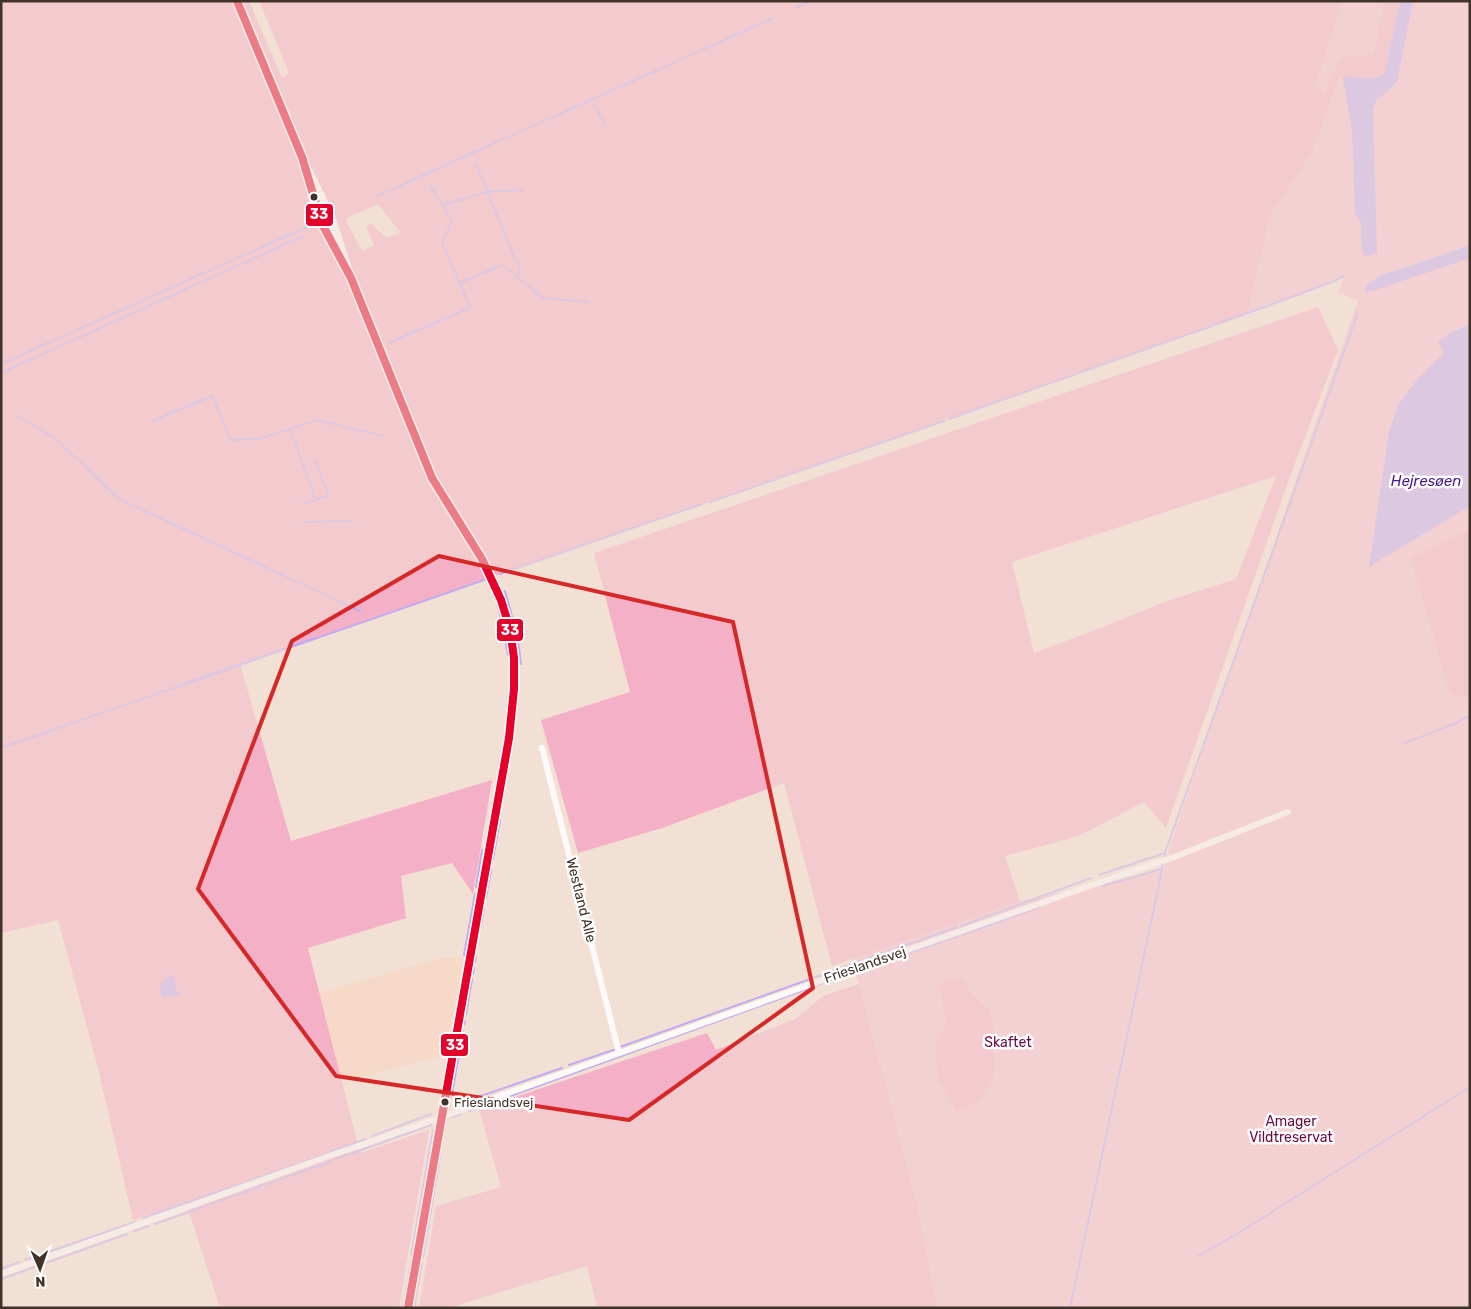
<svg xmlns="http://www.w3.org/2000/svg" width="1471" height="1309" viewBox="0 0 1471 1309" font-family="Rubik,sans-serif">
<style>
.built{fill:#f7d9c8}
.green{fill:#f3bdcc}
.forest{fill:#f4b0c6;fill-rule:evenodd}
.water{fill:#c1acef}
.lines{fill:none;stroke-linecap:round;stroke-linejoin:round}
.stream{stroke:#c1acef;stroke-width:2}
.minor{stroke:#fdfaf9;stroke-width:6}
.tertiary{stroke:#fdfaf9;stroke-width:8}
.bus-1-casing{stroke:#fff;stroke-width:11}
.bus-1{stroke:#e4002b;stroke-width:8}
.marked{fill:none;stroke:#d62828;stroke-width:4;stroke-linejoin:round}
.bus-dot{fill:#423329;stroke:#fff;stroke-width:2}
.labels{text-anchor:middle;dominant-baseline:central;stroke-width:5;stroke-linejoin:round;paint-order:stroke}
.bus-label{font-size:13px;fill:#423329;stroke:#fff;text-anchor:start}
.street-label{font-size:14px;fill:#423329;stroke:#fff}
.park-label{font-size:14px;fill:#6e0a43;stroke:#fff}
.water-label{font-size:15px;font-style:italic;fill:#471a8f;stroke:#fff}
.line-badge{stroke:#fff;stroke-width:2}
.badge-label{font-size:14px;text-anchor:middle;font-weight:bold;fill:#fff}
</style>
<rect width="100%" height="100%" fill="#f2e0d5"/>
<path class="built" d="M444,957L463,958L446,1055L342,1082L320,993Z"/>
<path class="green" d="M1343,1H1384L1373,54L1341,57L1326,92L1315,88Z
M1400,1H1470V245C1449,252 1428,260 1407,267C1391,272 1384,271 1371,282L1470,247V1308H937L918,1206L852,958L1020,901L1164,870L1170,846L1358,300L1338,293L1344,276L1332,282L1248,313L1270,216L1312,153L1339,78L1385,71Z"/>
<path class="forest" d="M1,1H249L282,78L289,73L259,1H1343L1315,88L1325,92L1341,57L1373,54L1384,1H1400L1385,71C1377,83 1358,77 1345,76L1343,78H1339L1312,153L1270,216L1248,313L944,421L240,664L291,841L492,780L473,894L452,863L401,876L406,918L308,948L360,1153L429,1130L399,1308H220L186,1202L133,1220L98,1068L58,920L1,933ZM378,204L400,232L387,238L371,224L366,227L374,245L362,251L345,219Z
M1318,307L1338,350L1292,471L1166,828L1144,802L1079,836L1005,856L1020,901L832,966L784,783L662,828L578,853L541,720L630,692L594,553ZM1276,476L1236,579L1167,601L1108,625L1034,653L1012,562Z
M1470,529V698L1450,694L1411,559Z
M963,977L970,992L989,1009L995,1036L994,1077L980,1101L956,1111L938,1080L935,1045L946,1023L939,985Z
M859,984L918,1206L937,1308H597L587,1266L448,1308H419L436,1206L501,1187L479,1109L707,1033L716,1050L795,1019L823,996Z"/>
<path class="water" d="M1400,1H1413L1397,81L1390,90L1376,100L1373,110L1377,253L1364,257L1361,245V222L1355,214L1352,130L1343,78L1345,76C1358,77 1377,83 1385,71Z
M1470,245V258L1372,291L1369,290L1367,293L1364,292L1367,285L1382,274L1404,268Z
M1470,324V506L1369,567L1389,432L1398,405L1416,381L1444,353L1438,342L1452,332Z
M173,974L176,982L175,984L177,988L176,991L181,994L180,996L162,997L160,985L163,981Z"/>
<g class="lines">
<path class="stream" d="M796,8L810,1
M593,104L606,125
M476,164L520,271L517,277
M430,185L452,221L442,243L460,283
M377,196L773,18
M443,205L487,192L523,190
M388,343L470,308L460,283L502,265L543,298L588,302
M1,364L309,226
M1,373L303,236
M16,415L56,439L119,499L360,611
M949,419L1248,313L1332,282L1344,276
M152,421L212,396L231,440L259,439L317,420L383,436
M290,429L316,500L328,495L315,460
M710,502L944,421
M302,504L316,500
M303,522L353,521
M500,574L702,504
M505,591L515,627
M497,603L502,623L508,655
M517,634L521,664
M180,685L315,638
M1403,744L1456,723L1470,715
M1,748L487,579
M493,859L500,820
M1164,859L1166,850L1357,315
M1099,875L1165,853
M1103,886L1161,869
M476,887L482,850
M486,898L491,870
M481,925L484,908
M961,926L1091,878
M964,934L1040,907
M464,955L475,894
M475,962L476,957
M869,967L958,936
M832,971L957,927
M473,974L474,968
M466,1014L472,979
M464,1025L465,1021
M620,1047L827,973
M569,1065L616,1049
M451,1099L463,1032
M455,1105L562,1068
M469,1111L854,972
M452,1117L461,1114
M372,1136L431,1114
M331,1151L366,1139
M336,1159L431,1125
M249,1181L326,1154
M143,1218L242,1183
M155,1224L332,1161
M134,1231L149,1226
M411,1256L433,1130
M1198,1256L1237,1234L1470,1087
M423,1257L440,1158
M25,1260L135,1222
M1,1269L19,1262
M1,1279L127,1234
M403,1308L411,1261
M414,1308L422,1263
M1070,1308L1163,865"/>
<path class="minor" d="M542,748L619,1053
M442,1113L450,1114L862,966L1101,882L1174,857L1288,812
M1,1274L329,1156L434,1120L441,1122"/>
<path class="tertiary" d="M237,1L302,157L332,219L351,278L432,478C447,506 466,531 482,559C502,593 515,634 515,673C515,694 512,716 509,738L408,1308
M308,178L322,224L342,262"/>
<g class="bus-1-casing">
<path id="bus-1" d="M237,1L302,157L322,224L351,278L432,478L482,559L501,600L510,629L514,658V689L509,738L408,1308"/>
</g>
<use href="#bus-1" class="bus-1"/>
</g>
<path d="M0 0H1471V1309H0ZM439,556L733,622L813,988L629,1120L336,1076L198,889L292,641Z" fill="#f2e0d5" fill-opacity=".55" fill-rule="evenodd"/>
<path class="marked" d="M439,556L733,622L813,988L629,1120L336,1076L198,889L292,641Z"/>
<g class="bus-dot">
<circle cx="314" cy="197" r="4.5"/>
<circle cx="445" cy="1102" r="4.5"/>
</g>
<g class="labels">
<g class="bus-label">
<text x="454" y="1102">Frieslandsvej</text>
</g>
<g class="street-label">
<text transform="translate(581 900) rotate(76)">Westland Alle</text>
<text transform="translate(865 965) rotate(-19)">Frieslandsvej</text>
</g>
<g class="park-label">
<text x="1008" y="1042">Skaftet</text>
<text x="1291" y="1121">Amager<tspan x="1291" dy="16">Vildtreservat</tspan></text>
</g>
<g class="water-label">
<text x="1426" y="481">Hejresøen</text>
</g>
</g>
<g class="line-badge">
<rect x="305" y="203" width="29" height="24" rx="5" fill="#e4002b"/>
<rect x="496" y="618" width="28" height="24" rx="5" fill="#e4002b"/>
<rect x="440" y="1033" width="29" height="24" rx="5" fill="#e4002b"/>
</g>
<g class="badge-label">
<text x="319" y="219">33</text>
<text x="510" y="635">33</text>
<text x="455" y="1050">33</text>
</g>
<rect width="1471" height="1309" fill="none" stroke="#423329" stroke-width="5"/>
<g transform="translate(40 1269) rotate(178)" stroke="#ffffff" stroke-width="4" paint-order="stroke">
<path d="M0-4L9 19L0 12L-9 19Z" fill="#423329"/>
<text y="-8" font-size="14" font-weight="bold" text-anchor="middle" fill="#423329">N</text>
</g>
</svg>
